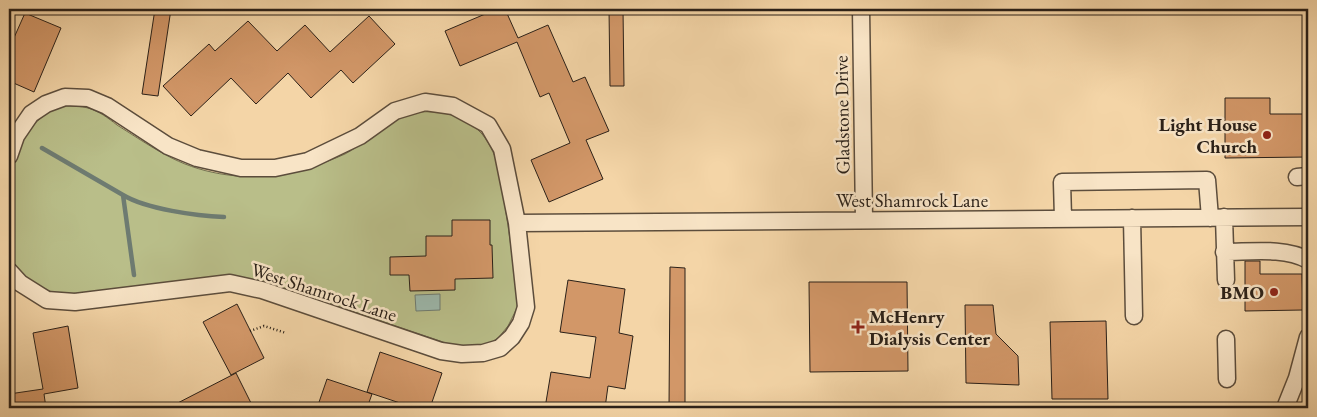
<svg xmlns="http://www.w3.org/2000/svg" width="1317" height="417" viewBox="0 0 1317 417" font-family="'EB Garamond',serif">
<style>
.green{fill:#b9be89;stroke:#726f50}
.water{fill:#9cb8ac;stroke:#6e7b71}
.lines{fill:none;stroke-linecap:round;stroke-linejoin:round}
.stream{stroke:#6e7b71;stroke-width:4.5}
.building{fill:#d29768;stroke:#2a2018}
.minor-casing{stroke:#5c4d3c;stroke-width:19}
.path{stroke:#2a2018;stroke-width:2.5;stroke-dasharray:1 2.5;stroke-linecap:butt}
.minor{stroke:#f8e4c6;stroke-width:16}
.poi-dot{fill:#8f2418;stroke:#f8e4c6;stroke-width:2}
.labels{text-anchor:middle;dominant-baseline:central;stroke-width:5;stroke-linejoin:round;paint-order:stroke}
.street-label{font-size:19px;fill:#2a2018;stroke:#f8e4c6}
.poi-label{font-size:19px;font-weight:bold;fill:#2a2018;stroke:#f8e4c6;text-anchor:end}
</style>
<rect width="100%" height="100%" fill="#f4d5a7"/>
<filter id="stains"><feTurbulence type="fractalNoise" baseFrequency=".004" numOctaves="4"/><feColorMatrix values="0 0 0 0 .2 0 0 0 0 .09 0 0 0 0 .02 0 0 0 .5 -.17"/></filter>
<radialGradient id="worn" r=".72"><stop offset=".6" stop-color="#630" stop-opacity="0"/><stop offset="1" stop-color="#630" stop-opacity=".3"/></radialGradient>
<path class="green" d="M65,106C73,106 81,106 88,108C99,111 108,118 117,125C133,135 149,146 166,155C198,173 239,180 276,175C300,171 323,164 345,154C363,145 376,128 394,119C423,106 460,110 482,134C491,145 496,158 500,171L516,281L518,298L517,308L508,326L498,338L490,343L473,347L452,345L289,290L241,277L202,278L85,294H63L52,292L31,282L13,265L9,258L10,172L27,130L48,112Z"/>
<path class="water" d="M440,294V310L416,311L415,295Z"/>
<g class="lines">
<path class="stream" d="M42,148L123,195L134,275
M123,195C146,209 197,216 224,217"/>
</g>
<path class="building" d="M155,9H171L158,96L142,94Z
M497,9H505L518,38L548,25L573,82L585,77L609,131L586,140L603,179L549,202L531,160L570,143L549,93L540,97L517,42L460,66L445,31Z
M609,9H623L624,86H610Z
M25,13L61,28L34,92L9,81V49Z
M369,16L395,44L353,83L341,70L311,98L288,73L256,104L231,78L191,116L163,86L209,44L215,51L248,21L277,51L305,25L330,52Z
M1225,98H1270V114H1308V157L1225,158Z
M452,220H490V245H492L493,278L455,279V290L410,291L409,275H390V257L426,256V236H452Z
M1245,261H1260V274H1302L1303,310L1245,311Z
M670,267L685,268V408H669Z
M568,280L625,289L619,333L633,336L625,389L608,386L605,408H545L551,372L590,378L596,337L560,332Z
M809,282H907L908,371L810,372Z
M237,304L264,358L231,375L203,322Z
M965,305H993L996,334L1018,356L1019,385L966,383Z
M1106,321L1108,399H1052L1050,322Z
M68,326L78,388L44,394L46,408H9V394L43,389L33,333Z
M380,352L442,373L430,408H404L406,405L367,392Z
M236,373L251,403L240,408H168Z
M327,379L372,394L367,408H317Z"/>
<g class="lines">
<g class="minor-casing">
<path id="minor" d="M861,9L864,220
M9,156L16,136L31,114L46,104L65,97L88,98L107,106L168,146L197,158L241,168H275L308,161L360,136L395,111L425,102L453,106L488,125L502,149L517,223L526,307L521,323L512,337L500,348L483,353L462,354L441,351L262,290L230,283L75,302L47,300L20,283L9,271
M1297,177L1308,176
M1224,217L1226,280
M1063,218L1062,182L1207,180L1210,218
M1132,218L1134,316
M517,223L1308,217
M1224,252C1251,252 1284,247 1308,260
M1226,339L1227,379
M1285,408L1297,378L1308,337"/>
</g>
<path class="path" d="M250,331L264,326L286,333"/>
<use href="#minor" class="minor"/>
</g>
<g class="poi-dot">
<circle cx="1267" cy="135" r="5"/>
<circle cx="1274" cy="292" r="5"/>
<path d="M855.5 319.5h5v5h5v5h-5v5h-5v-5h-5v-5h5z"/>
</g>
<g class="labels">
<g class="street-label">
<text transform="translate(842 115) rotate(-91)">Gladstone Drive</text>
<text x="912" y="200">West Shamrock Lane</text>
<text transform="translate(324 292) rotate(18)">West Shamrock Lane</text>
</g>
<g class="poi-label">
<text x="1257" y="124">Light House<tspan x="1257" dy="22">Church</tspan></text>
<text x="1264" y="292">BMO</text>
<text x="869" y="316" text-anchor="start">McHenry<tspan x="869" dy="22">Dialysis Center</tspan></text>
</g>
</g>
<rect width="1317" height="417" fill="none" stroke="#f4d5a7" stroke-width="30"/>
<rect x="10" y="10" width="1297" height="397" fill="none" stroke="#2a2018" stroke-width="2.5"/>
<rect x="15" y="15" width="1287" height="387" fill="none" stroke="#2a2018"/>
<rect width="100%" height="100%" filter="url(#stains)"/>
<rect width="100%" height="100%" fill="url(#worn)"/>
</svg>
